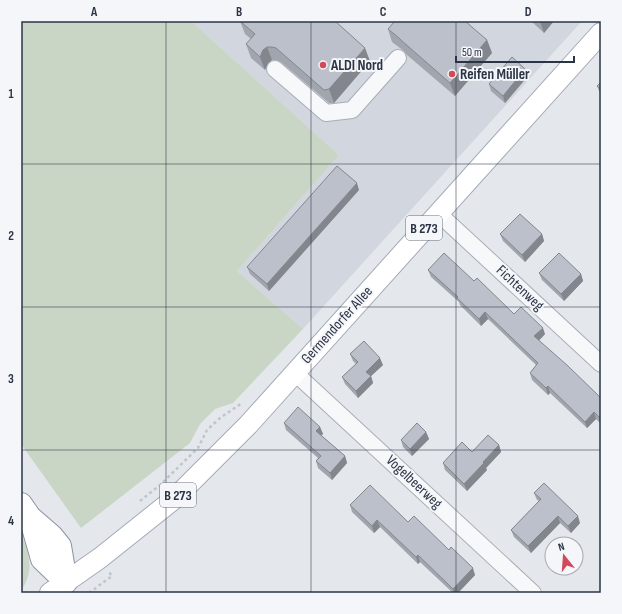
<svg xmlns="http://www.w3.org/2000/svg" width="622" height="614" viewBox="0 0 622 614" font-family="'Sofia Sans Condensed',sans-serif">
<style>
.built{fill:#d2d6de}
.green{fill:#c9d6c5}
.lines{fill:none;stroke-linecap:round;stroke-linejoin:round}
.minor-casing{stroke:#a9aeb7;stroke-width:18}
.major-casing{stroke:#a3abb8;stroke-width:22}
.highway-casing{stroke:#8b94a3;stroke-width:24}
.path{stroke:#c2c5cb;stroke-width:2.5;stroke-dasharray:3 3;stroke-linecap:butt}
.minor{stroke:#f7f8fa;stroke-width:16}
.major{stroke:#fff;stroke-width:20}
.highway{stroke:#fff;stroke-width:22}
.wall{fill:#a1a5ae}
.shaded-wall{fill:#83868d}
.building{fill:#bbc0ca;stroke:#83868d}
.grid{fill:none;stroke:#2b3445;stroke-width:1;stroke-opacity:0.55}
.poi-dot{fill:#d1495b;stroke:#f4f6f9;stroke-width:1.5}
.labels{text-anchor:middle;dominant-baseline:central;stroke-width:4;stroke-linejoin:round;paint-order:stroke}
.shield{fill:#f4f6f9;stroke:#676e7b;stroke-width:1}
.shield-label{font-size:14px;font-weight:bold;fill:#2b3445}
.poi-label{font-size:15px;font-weight:bold;fill:#2b3445;stroke:#f4f6f9;text-anchor:start}
.street-label{font-size:15px;fill:#2b3445;stroke:#f4f6f9}
.neatline{fill:none;stroke:#2b3445;stroke-width:1.5}
.grid-label{font-size:13px;text-anchor:middle;font-weight:bold;fill:#2b3445}
</style>
<rect width="100%" height="100%" fill="#e4e7ec"/>
<path class="built" d="M191,21H582L303,329L237,271L339,155Z"/>
<path class="green" d="M21,21H191L339,155L237,271L303,329L233,403L215,409L200,424L190,443L81,528L21,444Z
M21,534C29,552 35,573 21,590Z"/>
<g class="lines">
<g class="minor-casing">
<path id="minor" d="M275,69L326,113L352,110L398,58
M438,213L601,364
M294,372L533,593"/>
</g>
<g class="major-casing">
<path id="major" d="M50,593L100,558L174,499L248,425L601,33"/>
</g>
<g class="highway-casing">
<path id="highway" d="M21,504L30,517L52,536L60,546L66,582
M30,517L42,559L66,582"/>
</g>
<path class="path" d="M140,501L160,485L198,448L207,430L220,418L242,403
M89,593L112,576L109,572"/>
<use href="#minor" class="minor"/>
<use href="#major" class="major"/>
<use href="#highway" class="highway"/>
</g>
<path class="wall" d="M240,21L370,61L334,103H329L281,62L276,60H272L268,63L265,70L251,58L246,44L251,39L245,34Z
M531,21H554L544,33Z
M388,29L487,40L492,53L455,96L407,55L404,51L392,42Z
M525,69L528,76L505,103L491,91L489,84Z
M601,82V94L600,93L597,86Z
M359,190L269,291L250,274L247,267Z
M500,234H542L544,241L525,262L503,241Z
M428,270L474,281L514,314L545,334L539,341L601,398V424L596,419L587,428L550,393L548,395L532,380L530,373L536,365L488,319L481,326L460,305L459,302L431,277Z
M539,273L581,274L583,281L564,301L542,280Z
M350,354L383,365L371,376L373,383L358,398L345,384L342,377L356,364L353,361Z
M284,423L320,427L323,434L321,435L345,456L347,463L332,480L318,468L316,461L318,458L286,430Z
M426,432L429,439L412,456L403,447L401,440Z
M499,445L501,452L486,468L487,470L467,491L445,470L443,463L472,452Z
M534,493L580,523L571,533L560,523L531,553L514,537L511,530L539,501L537,500Z
M350,505L408,522L475,575L458,593H453L420,562L418,564L380,527L374,533L352,512Z"/>
<path class="shaded-wall" d="M540,21H554L544,33Z
M487,40L492,53L455,96L450,83Z
M267,47L272,60L268,63L265,70L260,57L263,50Z
M365,48L370,61L334,103L329,89Z
M525,69L528,76L505,103L503,96Z
M357,183L359,190L269,291L267,284Z
M542,234L544,241L525,262L522,255Z
M581,274L583,281L564,301L561,294Z
M485,312L488,319L481,326L479,319Z
M543,328L545,334L536,343L534,336Z
M380,358L383,365L369,378L366,372Z
M371,376L373,383L358,398L356,391Z
M548,386L550,393L548,395L546,388Z
M594,412L596,419L587,428L585,422Z
M320,427L323,434L319,438L316,431Z
M426,432L429,439L412,456L410,449Z
M499,445L501,452L486,468L487,470L467,491L464,484L483,462Z
M345,456L347,463L332,480L330,473Z
M558,516L560,523L531,553L528,546Z
M578,516L580,523L571,533L568,526Z
M377,520L380,527L374,533L372,526Z
M418,555L420,562L418,564L416,557Z
M473,568L475,575L458,593H454L453,589Z"/>
<path class="building" d="M240,21H335L365,48L329,89L324,90L276,48L272,47H267L263,50L260,57L246,44L255,34Z
M395,21H465L487,40L450,83L402,41L399,38L388,29Z
M512,57L525,69L503,96L489,84Z
M601,82V89L597,86Z
M337,166L357,183L267,284L247,267Z
M520,214L542,234L522,255L500,234Z
M444,253L474,281L477,278L514,314L521,307L543,328L534,336L568,366L601,398V419L594,412L585,422L548,386L546,388L530,373L538,363L485,312L479,319L457,298L458,297L428,270Z
M559,253L581,274L561,294L539,273Z
M364,341L380,358L366,372L371,376L356,391L342,377L358,362L350,354Z
M298,407L320,427L316,431L345,456L330,473L316,461L321,456L284,423Z
M417,423L426,432L410,449L401,440Z
M488,435L499,445L483,462L484,463L464,484L443,463L462,442L472,452Z
M544,483L578,516L568,526L558,516L528,546L511,530L541,499L534,493Z
M370,485L408,522L414,516L449,550L451,547L473,568L453,589L418,555L416,557L377,520L372,526L350,505Z"/>
<path class="grid" d="M166,21V593M311,21V593M456,21V593M21,164H601M21,307H601M21,450H601"/>
<g class="poi-dot">
<circle cx="323" cy="65" r="4"/>
<circle cx="452" cy="74" r="4"/>
</g>
<g class="labels">
<g class="shield">
<rect x="406" y="216" width="36" height="24" rx="3"/>
<rect x="160" y="483" width="36" height="24" rx="3"/>
</g>
<g class="shield-label">
<text x="424" y="228">B 273</text>
<text x="178" y="495">B 273</text>
</g>
<g class="poi-label">
<text x="331" y="65">ALDI Nord</text>
<text x="460" y="74">Reifen Müller</text>
</g>
<g class="street-label">
<text transform="translate(520 288) rotate(43)">Fichtenweg</text>
<text transform="translate(337 325) rotate(-48)">Germendorfer Allee</text>
<text transform="translate(414 482) rotate(43)">Vogelbeerweg</text>
</g>
</g>
<rect width="622" height="614" fill="none" stroke="#f4f6f9" stroke-width="44"/>
<g transform="translate(564 556) rotate(343)"><circle r="19" fill="#f4f6f9" stroke="#a4a8b1"/>
<path d="M0-3L7 15L0 10L-7 15Z" fill="#d1495b"/>
<text y="-6" font-size="11" font-weight="bold" text-anchor="middle" fill="#2b3445">N</text>
</g>
<path d="M456 56v6h118v-6" fill="none" stroke="#2b3445" stroke-width="2"/>
<text x="462" y="56" font-size="12" fill="#2b3445" stroke="#f4f6f9" stroke-width="3" paint-order="stroke">50 m</text>
<rect x="22" y="22" width="578" height="570" class="neatline"/>
<g class="grid-label">
<text x="94" y="16">A</text>
<text x="239" y="16">B</text>
<text x="383" y="16">C</text>
<text x="528" y="16">D</text>
<text x="11" y="98">1</text>
<text x="11" y="240">2</text>
<text x="11" y="383">3</text>
<text x="11" y="525">4</text>
</g>
</svg>
